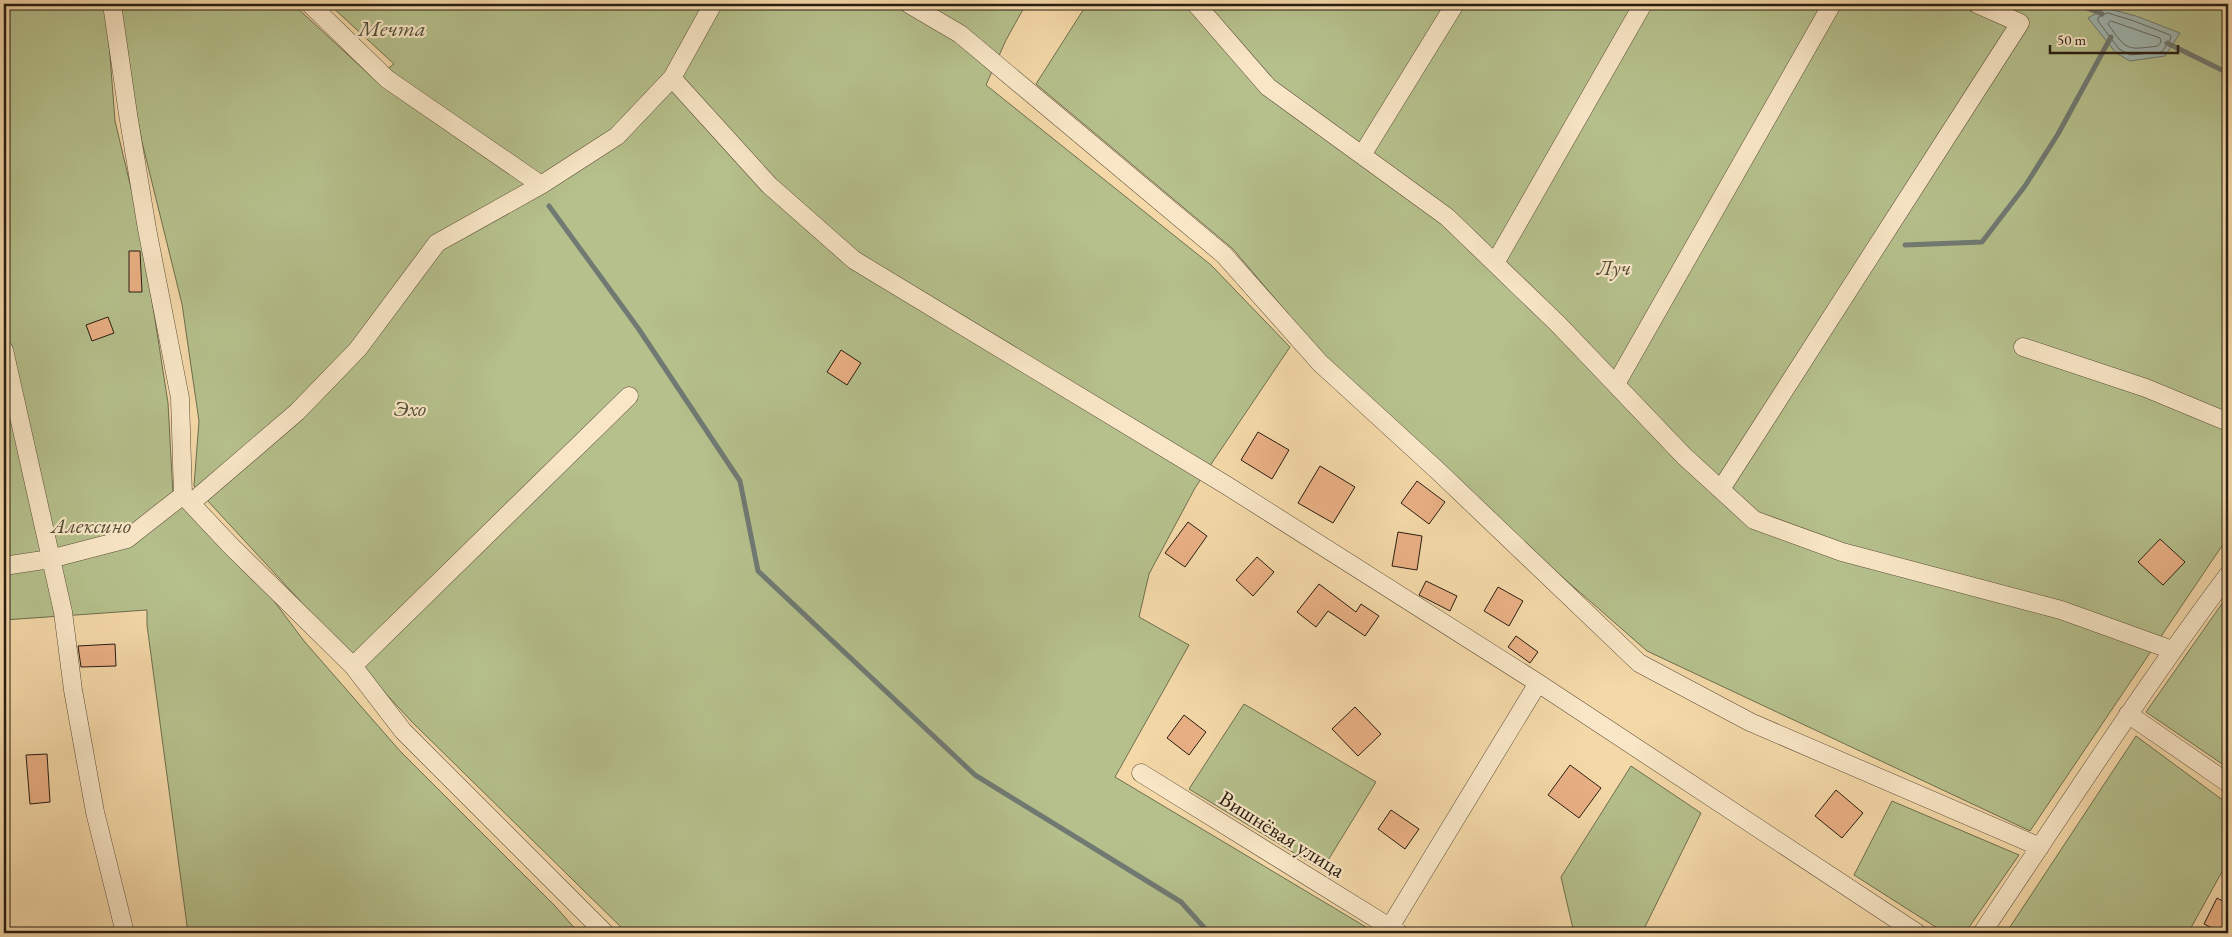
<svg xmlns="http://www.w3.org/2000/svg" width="2232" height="937" viewBox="0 0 2232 937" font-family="'EB Garamond',serif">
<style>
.green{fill:#b5c08c;stroke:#6e6e4f}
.water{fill:#a0b8b3;stroke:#707a73}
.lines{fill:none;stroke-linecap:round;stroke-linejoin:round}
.shore{stroke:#646a62;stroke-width:1}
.stream{stroke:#707a73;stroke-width:5}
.building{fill:#e9b084;stroke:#281d12}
.minor-casing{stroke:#5b4c38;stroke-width:19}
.minor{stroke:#f8e6c6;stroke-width:18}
.labels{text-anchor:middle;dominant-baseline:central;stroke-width:4.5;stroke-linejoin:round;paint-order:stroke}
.park-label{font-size:22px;font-style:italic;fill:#524e37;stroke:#f8e6c6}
.street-label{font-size:22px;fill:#281d12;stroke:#f8e6c6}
</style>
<rect width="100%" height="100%" fill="#f4d8a8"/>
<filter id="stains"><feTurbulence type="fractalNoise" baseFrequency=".004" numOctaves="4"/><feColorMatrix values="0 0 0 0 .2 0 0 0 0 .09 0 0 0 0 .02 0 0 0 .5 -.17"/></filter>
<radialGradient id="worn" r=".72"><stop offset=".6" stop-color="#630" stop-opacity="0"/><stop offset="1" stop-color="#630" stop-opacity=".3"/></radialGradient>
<path class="green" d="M4,4H106L115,121L141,230L168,403L173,495L274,601L304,641L400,751L555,906L579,933H188L147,625V610L4,620Z
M119,4H293L374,79L394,64L329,4H1026L1006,40L986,85L1211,265L1290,347L1195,488L1149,574L1139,617L1189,645L1115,777L1376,933H627L412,722L194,486L199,421L182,304L142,142L120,25Z
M1087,4H2228V537L2030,831L1647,651L1551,567L1328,361L1233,249L1036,84Z
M2228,595V768L2146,712Z
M1244,704L1376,782L1322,870L1189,789Z
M2136,736L2228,804V861L2188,933H2006Z
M1631,766L1701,813L1642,933H1574L1561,877Z
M1892,801L2019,855L1965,933H1945L1854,875Z"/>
<path class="water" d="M2106,8L2136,16L2180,33L2165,56L2130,61L2116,53L2088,18Z"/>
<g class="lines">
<path class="shore" d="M2108,13L2134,21L2170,35L2171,38L2162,52L2130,55L2119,49L2098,21V18Z
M2111,21L2160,38L2161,42L2158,46C2126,50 2127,51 2108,24Z"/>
<path class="stream" d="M2077,4L2102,14
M2167,43L2228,73
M549,206L638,328L740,481L758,571L975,775L1181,902L1209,933
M1905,245L1982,242L2025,186L2058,134L2111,37"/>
</g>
<path class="building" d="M129,251H140L142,292H129Z
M108,317L114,333L92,341L86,325Z
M841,350L861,363L847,385L827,372Z
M1258,432L1289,450L1272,479L1241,460Z
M1320,466L1355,487L1333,523L1298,503Z
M1417,481L1445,502L1429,524L1401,503Z
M1188,522L1207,536L1185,567L1165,553Z
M1398,532L1422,536L1417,570L1392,566Z
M2160,539L2185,562L2163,585L2138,562Z
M1257,557L1274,572L1253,596L1236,580Z
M1426,581L1457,596L1450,611L1419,595Z
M1319,584L1356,612L1361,604L1379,616L1365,636L1328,611L1316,627L1297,612Z
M1498,587L1523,601L1509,626L1484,611Z
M1516,636L1538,652L1530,663L1508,647Z
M115,644L116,666L81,667L78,646Z
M1355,707L1381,734L1358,756L1332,729Z
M1184,715L1206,732L1189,755L1167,738Z
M47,754L50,802L30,804L26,755Z
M1570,765L1601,788L1579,818L1548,795Z
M1836,790L1863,813L1842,838L1815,816Z
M1391,810L1419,829L1405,849L1378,829Z
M2217,898L2228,904V933H2222L2204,924Z"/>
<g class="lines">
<g class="minor-casing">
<path id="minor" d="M909,4L960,34L1224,255L1320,363L1438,471L1639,663L1750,722L2040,847
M1196,4L1268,87L1447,217L1558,324L1684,456L1754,520L1842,552L2061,610L2172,650
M672,78L769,185L854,260L1226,485L1538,683L1917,933
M1362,155L1455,4
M541,185L617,136L672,78L713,4
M1495,263L1643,4
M2023,347L2146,388L2228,422
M4,350L63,612L73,690L95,812L125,933
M1616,384L1832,4
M1721,489L2020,23L1977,4
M183,495L230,545L353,666L403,731L605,933
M191,503L297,412L358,349L437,243L541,185L387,79L310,4
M4,566L50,559L127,539L183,495L180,398L147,229L128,114L112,4
M353,666L629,396
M2128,714L2228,783
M1141,773L1399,933
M1390,927L1538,683
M1982,933C2063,813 2141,691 2228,575"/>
</g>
<use href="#minor" class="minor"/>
</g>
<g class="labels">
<g class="park-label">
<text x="392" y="28">Мечта</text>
<text x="1614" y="267">Луч</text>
<text x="410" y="408">Эхо</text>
<text x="91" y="525">Алексино</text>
</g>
<g class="street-label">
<text transform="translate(1282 834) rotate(32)">Вишнёвая улица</text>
</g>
</g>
<rect width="2232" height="937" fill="none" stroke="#f4d8a8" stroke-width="20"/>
<rect x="5" y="5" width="2222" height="927" fill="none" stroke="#281d12" stroke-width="2.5"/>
<rect x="10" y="10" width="2212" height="917" fill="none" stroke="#281d12"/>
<path d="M2050 45v8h128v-8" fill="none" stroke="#281d12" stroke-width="2.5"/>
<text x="2057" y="45" font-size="15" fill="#281d12" stroke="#f8e6c6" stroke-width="4" paint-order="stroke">50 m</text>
<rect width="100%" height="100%" filter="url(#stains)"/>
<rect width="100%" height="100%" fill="url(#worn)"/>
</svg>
